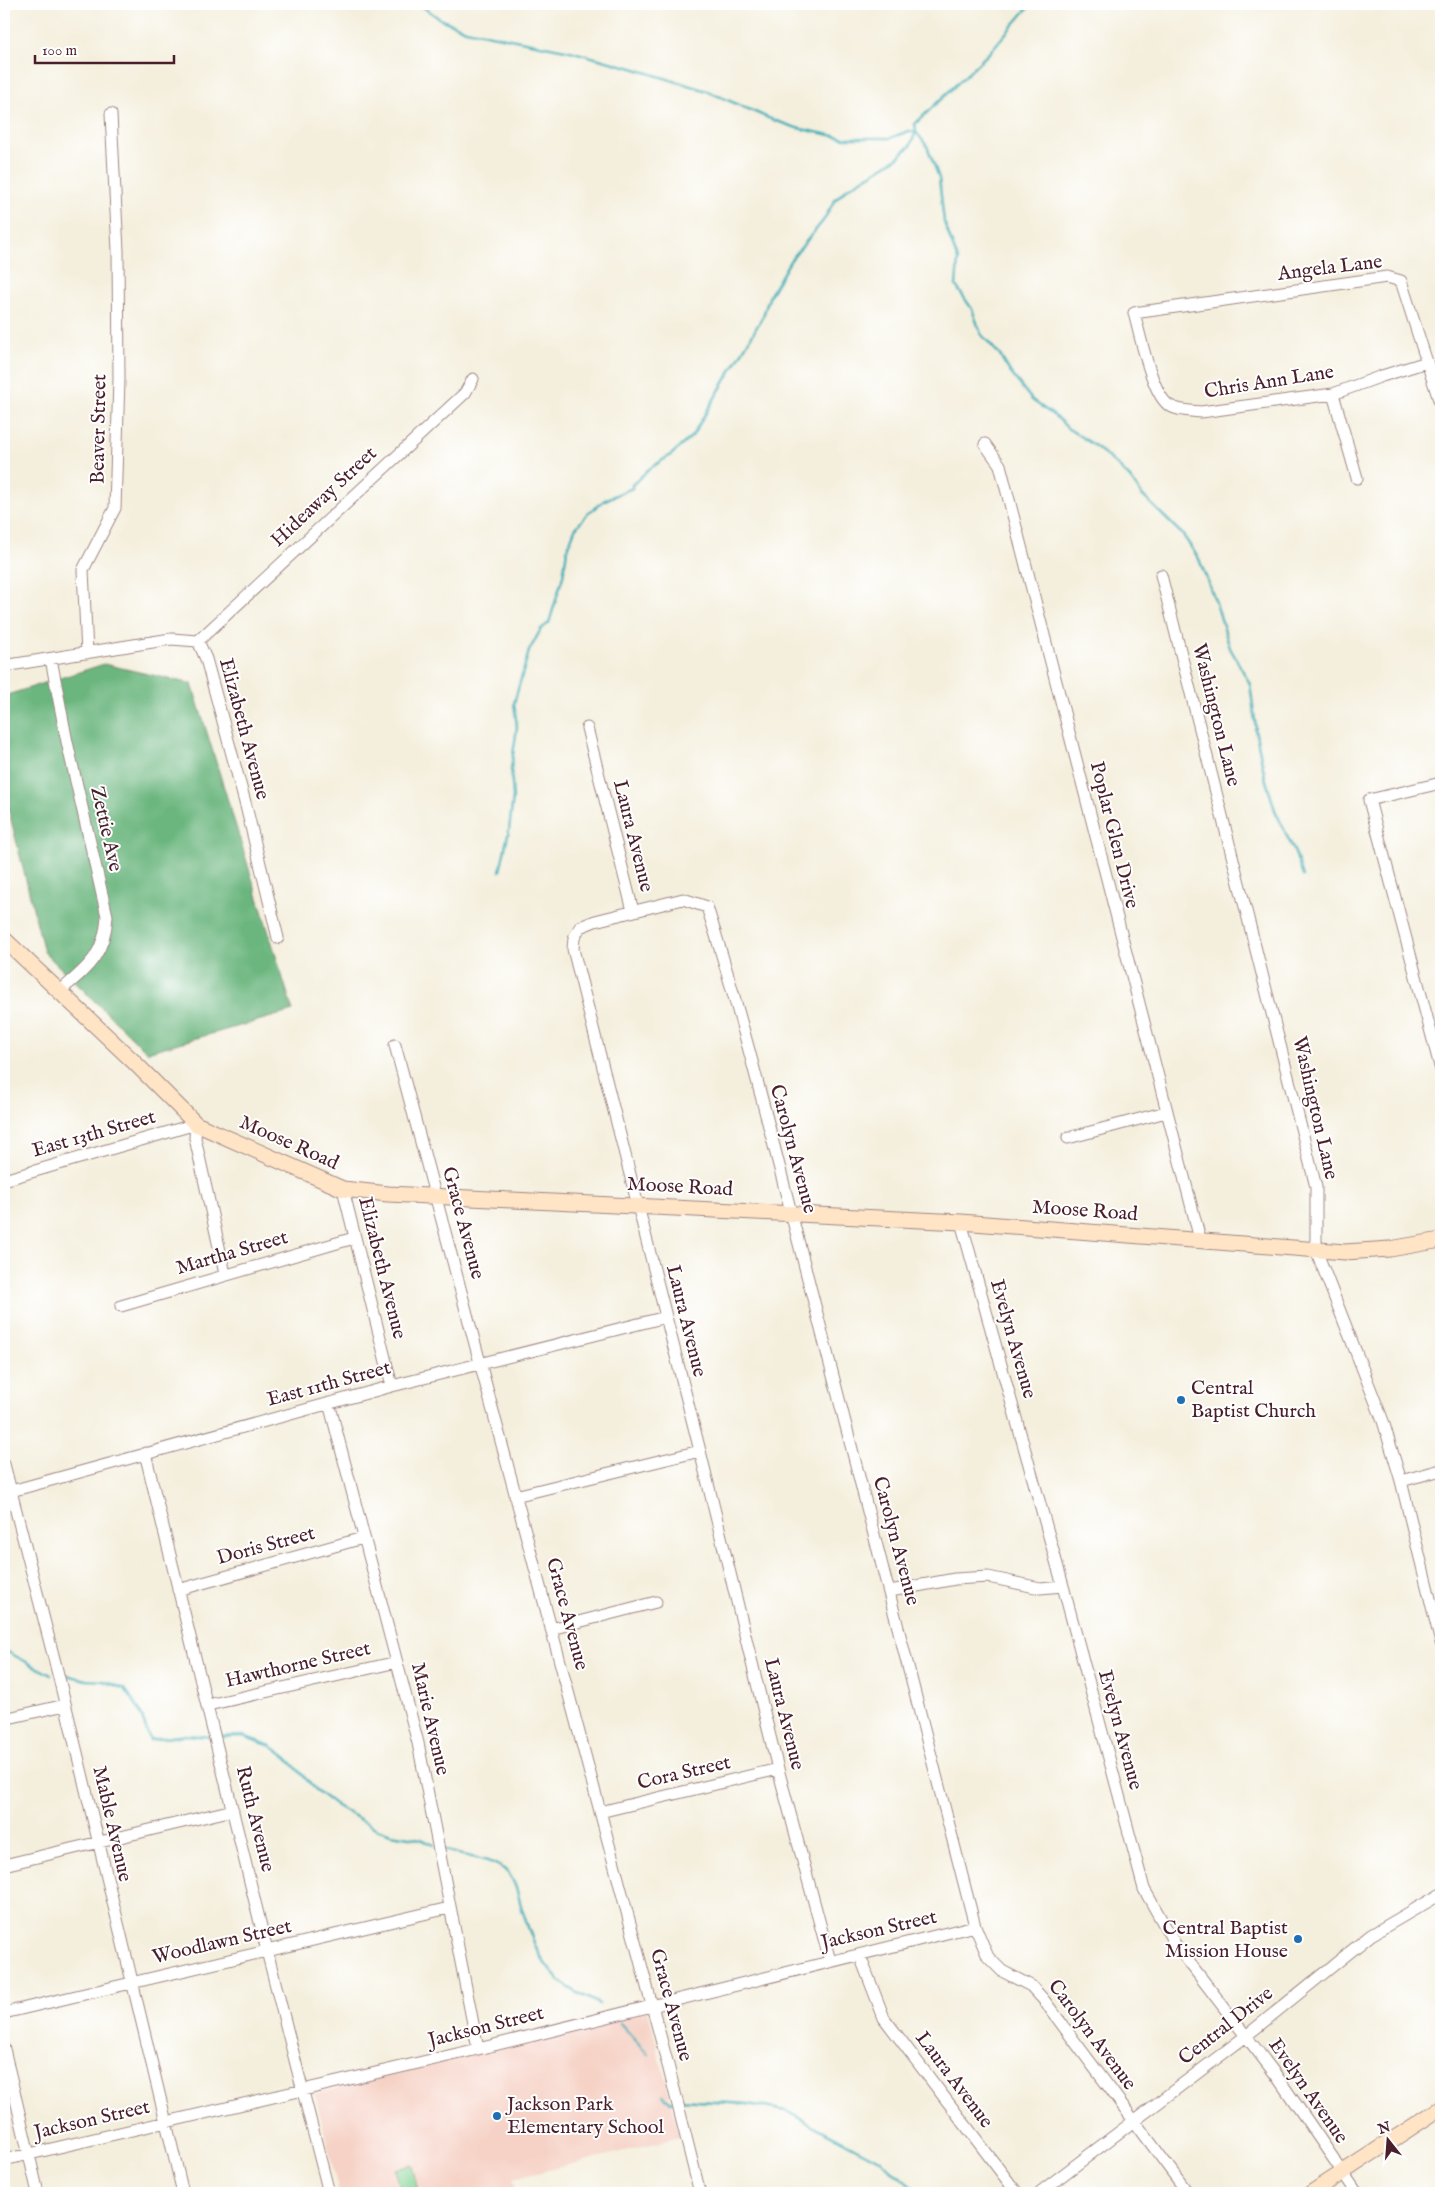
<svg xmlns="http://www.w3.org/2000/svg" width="1445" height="2197" viewBox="0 0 1445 2197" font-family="'IM FELL English',serif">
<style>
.built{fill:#f6d1c5}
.green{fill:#84d495;stroke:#677a60}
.forest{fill:#6bb67e;stroke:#5a6a54}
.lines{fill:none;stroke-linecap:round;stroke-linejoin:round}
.stream{stroke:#3cadb7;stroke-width:2.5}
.street-casing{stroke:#9f8784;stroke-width:13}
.secondary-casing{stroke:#9f8784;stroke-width:17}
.street{stroke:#fff;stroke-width:11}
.secondary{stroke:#ffe4c6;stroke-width:15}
.poi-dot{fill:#1f6fb2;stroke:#fff;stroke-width:2}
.labels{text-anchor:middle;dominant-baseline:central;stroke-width:4;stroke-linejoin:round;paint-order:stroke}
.street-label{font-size:20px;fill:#4a1f2b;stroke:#fff}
.poi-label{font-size:20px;fill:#4a1f2b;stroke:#fff;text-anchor:start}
</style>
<rect width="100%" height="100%" fill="#fff"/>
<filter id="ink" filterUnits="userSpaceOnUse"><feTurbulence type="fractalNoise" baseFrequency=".02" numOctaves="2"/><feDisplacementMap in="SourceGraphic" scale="10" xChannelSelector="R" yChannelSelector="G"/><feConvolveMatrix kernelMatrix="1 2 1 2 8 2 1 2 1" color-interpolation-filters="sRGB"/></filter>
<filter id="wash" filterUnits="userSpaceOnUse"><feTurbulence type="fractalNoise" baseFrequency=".0096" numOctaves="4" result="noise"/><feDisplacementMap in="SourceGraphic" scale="20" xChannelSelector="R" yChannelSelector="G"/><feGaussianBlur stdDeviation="1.12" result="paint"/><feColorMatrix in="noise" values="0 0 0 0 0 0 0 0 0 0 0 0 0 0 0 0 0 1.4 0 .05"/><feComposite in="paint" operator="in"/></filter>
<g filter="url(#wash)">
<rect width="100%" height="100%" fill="#f4efdd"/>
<path class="built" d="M648,2011L680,2137L513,2179L516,2193H339L315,2094Z"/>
<path class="green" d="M412,2165L418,2191L401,2193L395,2169Z"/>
<path class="forest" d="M104,664L192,684L293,1011L147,1052L44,952L4,792V696Z"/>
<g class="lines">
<path class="stream" d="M419,4L440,19L466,30L570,51L632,68L707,91L773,120L797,128L844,138H890L909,131L916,132L927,146L939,178L944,222L958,260L956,286L972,309L981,334L999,354L1010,372L1032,400L1060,420L1067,428L1094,445L1116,464L1131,479L1142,495L1183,535L1199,559L1216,603L1230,648L1250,684L1256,728L1255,729L1265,777L1275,810L1295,853L1303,876
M500,871L509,830L513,797L511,769L517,727L514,703L529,651L541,629L549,623L563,576L567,550L575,529L588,513L605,500L632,488V485L649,469L672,454L692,436L750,339L763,316L770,295L790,261L823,221L835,200L848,188L896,159L910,146L916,132L915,124L989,53L1031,4
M4,1650L51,1675
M63,1674L86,1680L104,1681L125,1689L139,1709L150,1740L186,1735L211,1737
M219,1737L243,1736L271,1746L287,1758L317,1791L337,1806L377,1829L391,1834L421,1839L434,1845
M444,1849C462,1858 490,1857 505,1870C516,1880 518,1896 522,1909C531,1938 542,1970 568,1987C578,1994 589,1998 599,2004
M620,2023L648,2054
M663,2095L671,2102L674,2101
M679,2100L748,2104L786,2111L881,2161L920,2193"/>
</g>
</g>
<g filter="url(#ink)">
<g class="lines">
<g class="street-casing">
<path id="street" d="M1427,362L1382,376L1333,394L1201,412C1191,411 1179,411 1170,406C1152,396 1140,334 1134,313L1387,277L1401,281L1441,406
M1333,394L1357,478
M985,444L1000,465L1200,1239
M1161,575L1316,1187V1250L1383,1421L1401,1481L1441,1643
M198,641L465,393L473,379
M198,641L206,659L246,806L278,938
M87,653L83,570L115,508L119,379L118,251L111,114
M51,659L67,742L107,916C105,955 87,968 60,991
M4,666L171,639L198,641
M587,728L633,911
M1441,783L1369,800L1441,1070
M395,1045L669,2069L700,2193
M1068,1138L1166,1112
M4,1180L196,1124L195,1138L225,1274
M343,1189L392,1386
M961,1222L1063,1586L1144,1889L1175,1944L1276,2075L1357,2193
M121,1306L354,1238
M329,1403L418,1743L478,2049
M145,1453L267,1951L329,2193
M4,1464L59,1678L183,2193
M1401,1481L1441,1470
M4,1493L392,1386L666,1317
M515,1496L700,1451
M178,1590L363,1538
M890,1591L955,1579L988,1577L1040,1588L1063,1586
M551,1629L656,1602
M208,1705L397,1662
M4,1719L65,1705
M600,1812L778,1769
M4,1865L233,1810
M860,1956L884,2018L1017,2193
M830,1961L778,1769L700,1451L573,949L574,938L580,927L595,921L683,899L707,907C746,1028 775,1152 807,1275C864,1492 920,1709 975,1926L988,1957L1002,1971L1031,1986L1043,1999L1188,2193
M4,2013L449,1908
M4,2049L38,2193
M4,2160L478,2049L975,1926
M1039,2193L1246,2036L1371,1935L1441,1894"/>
</g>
<g class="secondary-casing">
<path id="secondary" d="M4,939L133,1061L196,1124L343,1189L388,1194L961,1222L1345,1252L1390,1249L1441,1240
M1311,2193L1441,2108"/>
</g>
<use href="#street" class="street"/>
<use href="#secondary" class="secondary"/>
</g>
</g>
<g class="poi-dot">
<circle cx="1181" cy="1400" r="5"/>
<circle cx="1298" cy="1939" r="5"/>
<circle cx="497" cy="2116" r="5"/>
</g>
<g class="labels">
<g class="street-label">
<text transform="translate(1330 268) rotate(-7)">Angela Lane</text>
<text transform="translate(1269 382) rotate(-9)">Chris Ann Lane</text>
<text transform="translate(99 429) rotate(-89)">Beaver Street</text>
<text transform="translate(324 497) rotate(-43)">Hideaway Street</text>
<text transform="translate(1216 715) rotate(76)">Washington Lane</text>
<text transform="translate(244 729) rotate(75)">Elizabeth Avenue</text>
<text transform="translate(106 829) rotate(77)">Zettie Ave</text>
<text transform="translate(1114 835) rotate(76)">Poplar Glen Drive</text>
<text transform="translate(633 836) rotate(76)">Laura Avenue</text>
<text transform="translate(1315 1108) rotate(77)">Washington Lane</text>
<text transform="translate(94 1134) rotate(-16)">East 13th Street</text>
<text transform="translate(289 1143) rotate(24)">Moose Road</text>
<text transform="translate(793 1149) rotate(75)">Carolyn Avenue</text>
<text transform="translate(680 1187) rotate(3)">Moose Road</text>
<text transform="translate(1085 1211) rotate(4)">Moose Road</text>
<text transform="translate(463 1223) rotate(75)">Grace Avenue</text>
<text transform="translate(232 1253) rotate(-16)">Martha Street</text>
<text transform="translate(382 1268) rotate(76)">Elizabeth Avenue</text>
<text transform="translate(686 1321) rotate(76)">Laura Avenue</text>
<text transform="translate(1013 1339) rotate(74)">Evelyn Avenue</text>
<text transform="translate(329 1384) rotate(-15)">East 11th Street</text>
<text transform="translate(896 1541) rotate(75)">Carolyn Avenue</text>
<text transform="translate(266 1546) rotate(-15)">Doris Street</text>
<text transform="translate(567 1614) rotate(75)">Grace Avenue</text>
<text transform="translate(298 1665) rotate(-13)">Hawthorne Street</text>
<text transform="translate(784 1714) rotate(76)">Laura Avenue</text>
<text transform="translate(430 1719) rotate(77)">Marie Avenue</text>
<text transform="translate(1120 1730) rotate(75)">Evelyn Avenue</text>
<text transform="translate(684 1773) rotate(-13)">Cora Street</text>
<text transform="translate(255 1819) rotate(76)">Ruth Avenue</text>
<text transform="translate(112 1824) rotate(77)">Mable Avenue</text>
<text transform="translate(879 1930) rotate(-13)">Jackson Street</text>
<text transform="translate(222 1942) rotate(-13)">Woodlawn Street</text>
<text transform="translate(671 2005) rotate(75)">Grace Avenue</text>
<text transform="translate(1226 2026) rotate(-38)">Central Drive</text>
<text transform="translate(486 2027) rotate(-14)">Jackson Street</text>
<text transform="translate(1092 2035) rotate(53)">Carolyn Avenue</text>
<text transform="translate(954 2080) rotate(53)">Laura Avenue</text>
<text transform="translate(1308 2091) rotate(55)">Evelyn Avenue</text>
<text transform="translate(92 2120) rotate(-13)">Jackson Street</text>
</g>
<g class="poi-label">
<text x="1191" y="1388">Central<tspan x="1191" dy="23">Baptist Church</tspan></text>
<text x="1288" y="1928" text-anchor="end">Central Baptist<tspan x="1288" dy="23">Mission House</tspan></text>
<text x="507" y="2104">Jackson Park<tspan x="507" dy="23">Elementary School</tspan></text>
</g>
</g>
<rect width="1445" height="2197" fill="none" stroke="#fff" stroke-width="20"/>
<g transform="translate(1388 2140) rotate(343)" stroke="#ffffff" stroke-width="4" paint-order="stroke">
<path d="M0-4L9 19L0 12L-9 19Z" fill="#4a1f2b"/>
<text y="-8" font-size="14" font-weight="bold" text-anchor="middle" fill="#4a1f2b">N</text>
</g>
<path d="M35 55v8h139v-8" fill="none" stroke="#4a1f2b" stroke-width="2.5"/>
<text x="42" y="55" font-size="15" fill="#4a1f2b" stroke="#ffffff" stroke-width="4" paint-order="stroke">100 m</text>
</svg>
